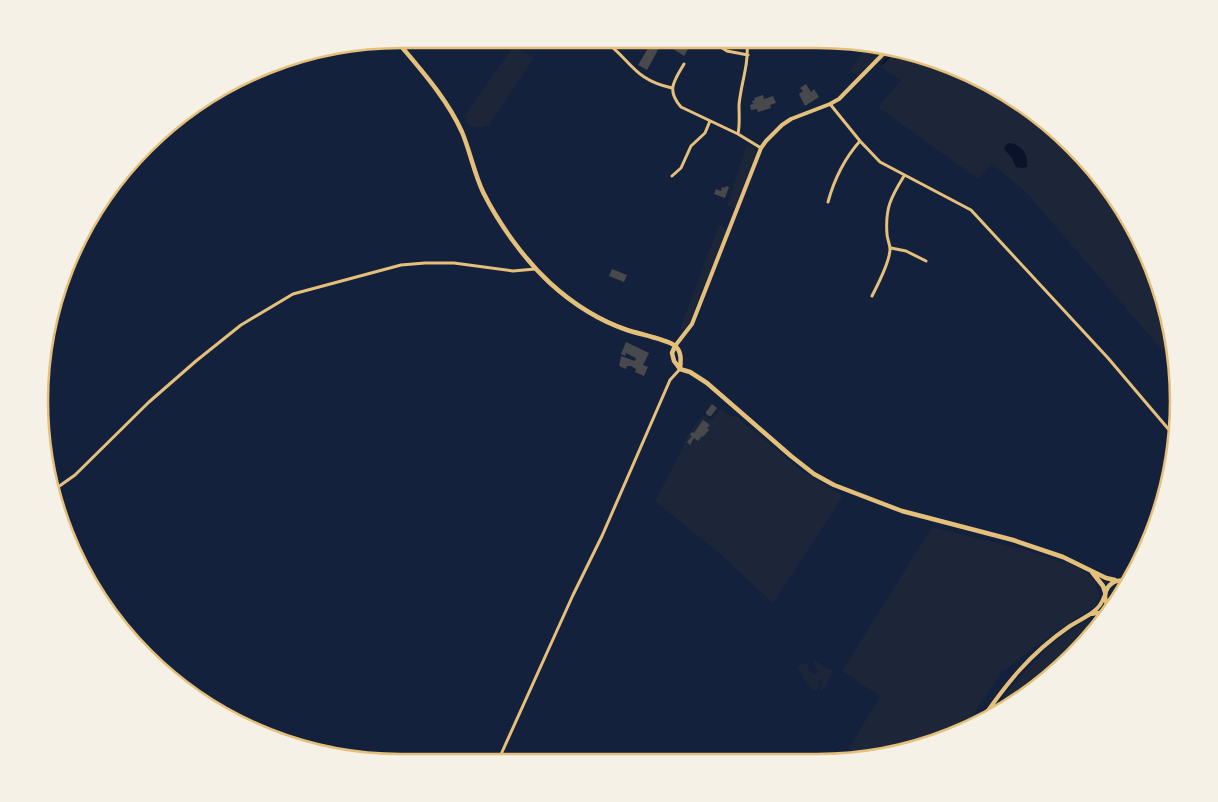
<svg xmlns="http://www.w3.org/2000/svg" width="1218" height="802" viewBox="0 0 1218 802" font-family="'Exo 2',sans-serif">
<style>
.green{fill:#1d2539}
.water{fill:#0b132b}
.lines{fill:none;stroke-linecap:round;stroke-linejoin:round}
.stream{stroke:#0b132b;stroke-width:2}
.building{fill:#48494c}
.minor{stroke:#e5c07b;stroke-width:3}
.secondary{stroke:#e5c07b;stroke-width:4}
.primary{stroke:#e5c07b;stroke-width:4.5}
.rim{fill:none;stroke:#e5c07b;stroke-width:2.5}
</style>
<rect width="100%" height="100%" fill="#14213d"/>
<path class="green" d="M866,42L888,49L869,68L866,66L858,76L850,71L866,47Z
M514,46L534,58L489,125L480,128L476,126L473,127L468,124L464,116Z
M897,52L977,76L1056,128L1104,180L1142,241L1167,307L1175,365L1025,191L992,164L978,179L878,107L901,80L881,66Z
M747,144L753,148L756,152L735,208L727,206Z
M719,225L727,229L689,323L685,329H680Z
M721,409L731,417L736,416L803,472L843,496L773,603L719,553L655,501L682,450L686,438L702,415L711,420Z
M932,527L1025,550L1065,563L1066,561L1092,577L1098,583L1096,585L1099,596L1096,602L1098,604L1053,634L1002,672L961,732L910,751L841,762L880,696L842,671Z
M1102,615L1104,619L1091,637L1060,660L1040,679L1026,696L1014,703L1005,696C1031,664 1062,627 1102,615Z
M813,660H815L824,667L831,670L833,672L826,686L820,692L822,679L818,681V689L815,691C810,687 799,673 798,667L801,663L807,664L809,671L813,674L818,673Z"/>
<path class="water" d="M1009,143C1022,144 1028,154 1027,167L1022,168L1016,167L1012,158L1004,149L1006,145Z"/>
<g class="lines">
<path class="stream" d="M882,64L895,51"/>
</g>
<path class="building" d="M653,40L683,41L682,42L690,46L684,56L664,43L661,47L660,46L647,70L638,65Z
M806,84L811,92L814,89L819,97L805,106L799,94L803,91L800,88Z
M763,95L764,99L773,96L776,103L770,105L771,108L758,112L757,109L751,110L750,105L753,104L752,101L755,100L754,98Z
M726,186L729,187L725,198L714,194L716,189L721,191L722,187L725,188Z
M612,269L627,275L624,282L609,276Z
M626,342L649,353L643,365L648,367L644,376L635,372L636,369L631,366H627L626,369L619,366L621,356L635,361L636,358L626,353L625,356L621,354Z
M712,404L717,408L711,416H709L706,414V412Z
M703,420L710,425L707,428L709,430L703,437L702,436L698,441L694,438L690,445L687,442L692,436L690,435L692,432L694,433Z"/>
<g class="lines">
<path class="minor" d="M603,40C631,59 633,80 672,88
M711,41L727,51L748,55
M684,64C674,81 666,90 681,107L738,134L761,148
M830,104L860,141L880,162L971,210L1108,358L1176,438
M738,134C740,124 739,115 739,105C741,82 749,66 747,41
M672,176L681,168L691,146L705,133L710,121
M828,202C834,180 844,159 860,141
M891,248L906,251L926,261
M872,296C878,284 890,262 890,249C890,244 887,239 887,234C885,208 891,197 904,176
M51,492L75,475L149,402L196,361L241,325L293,294L401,265L425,263H454L513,271L535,269
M498,761L573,595L602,536L670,380L680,369"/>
<path class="secondary" d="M675,346L692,324L750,176L761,148L766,141L782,125L791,119L830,104L839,99L888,49
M1092,614L1110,611
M978,725C1005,685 1029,654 1070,626C1082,618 1099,613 1104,597"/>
<path class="primary" d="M396,40C420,69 446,97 462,132C470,151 474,173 483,192C499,224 524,259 550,283C573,304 598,320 627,330C639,334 665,339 674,345C682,351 681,360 680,369
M675,346L672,353L674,361L680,369L690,372L707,383L791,456L814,474L834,485L902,511L1013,540L1063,557L1106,578L1115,580
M1092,572L1103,586L1105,592
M1111,609C1096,595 1112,573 1130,583"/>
</g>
<path d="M0 0H1218V802H0ZM401 48H817A353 353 0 0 1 1170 401V401A353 353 0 0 1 817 754H401A353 353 0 0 1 48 401V401A353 353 0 0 1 401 48Z" fill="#f6f1e7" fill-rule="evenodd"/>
<path class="rim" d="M401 48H817A353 353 0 0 1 1170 401V401A353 353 0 0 1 817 754H401A353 353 0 0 1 48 401V401A353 353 0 0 1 401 48Z"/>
</svg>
